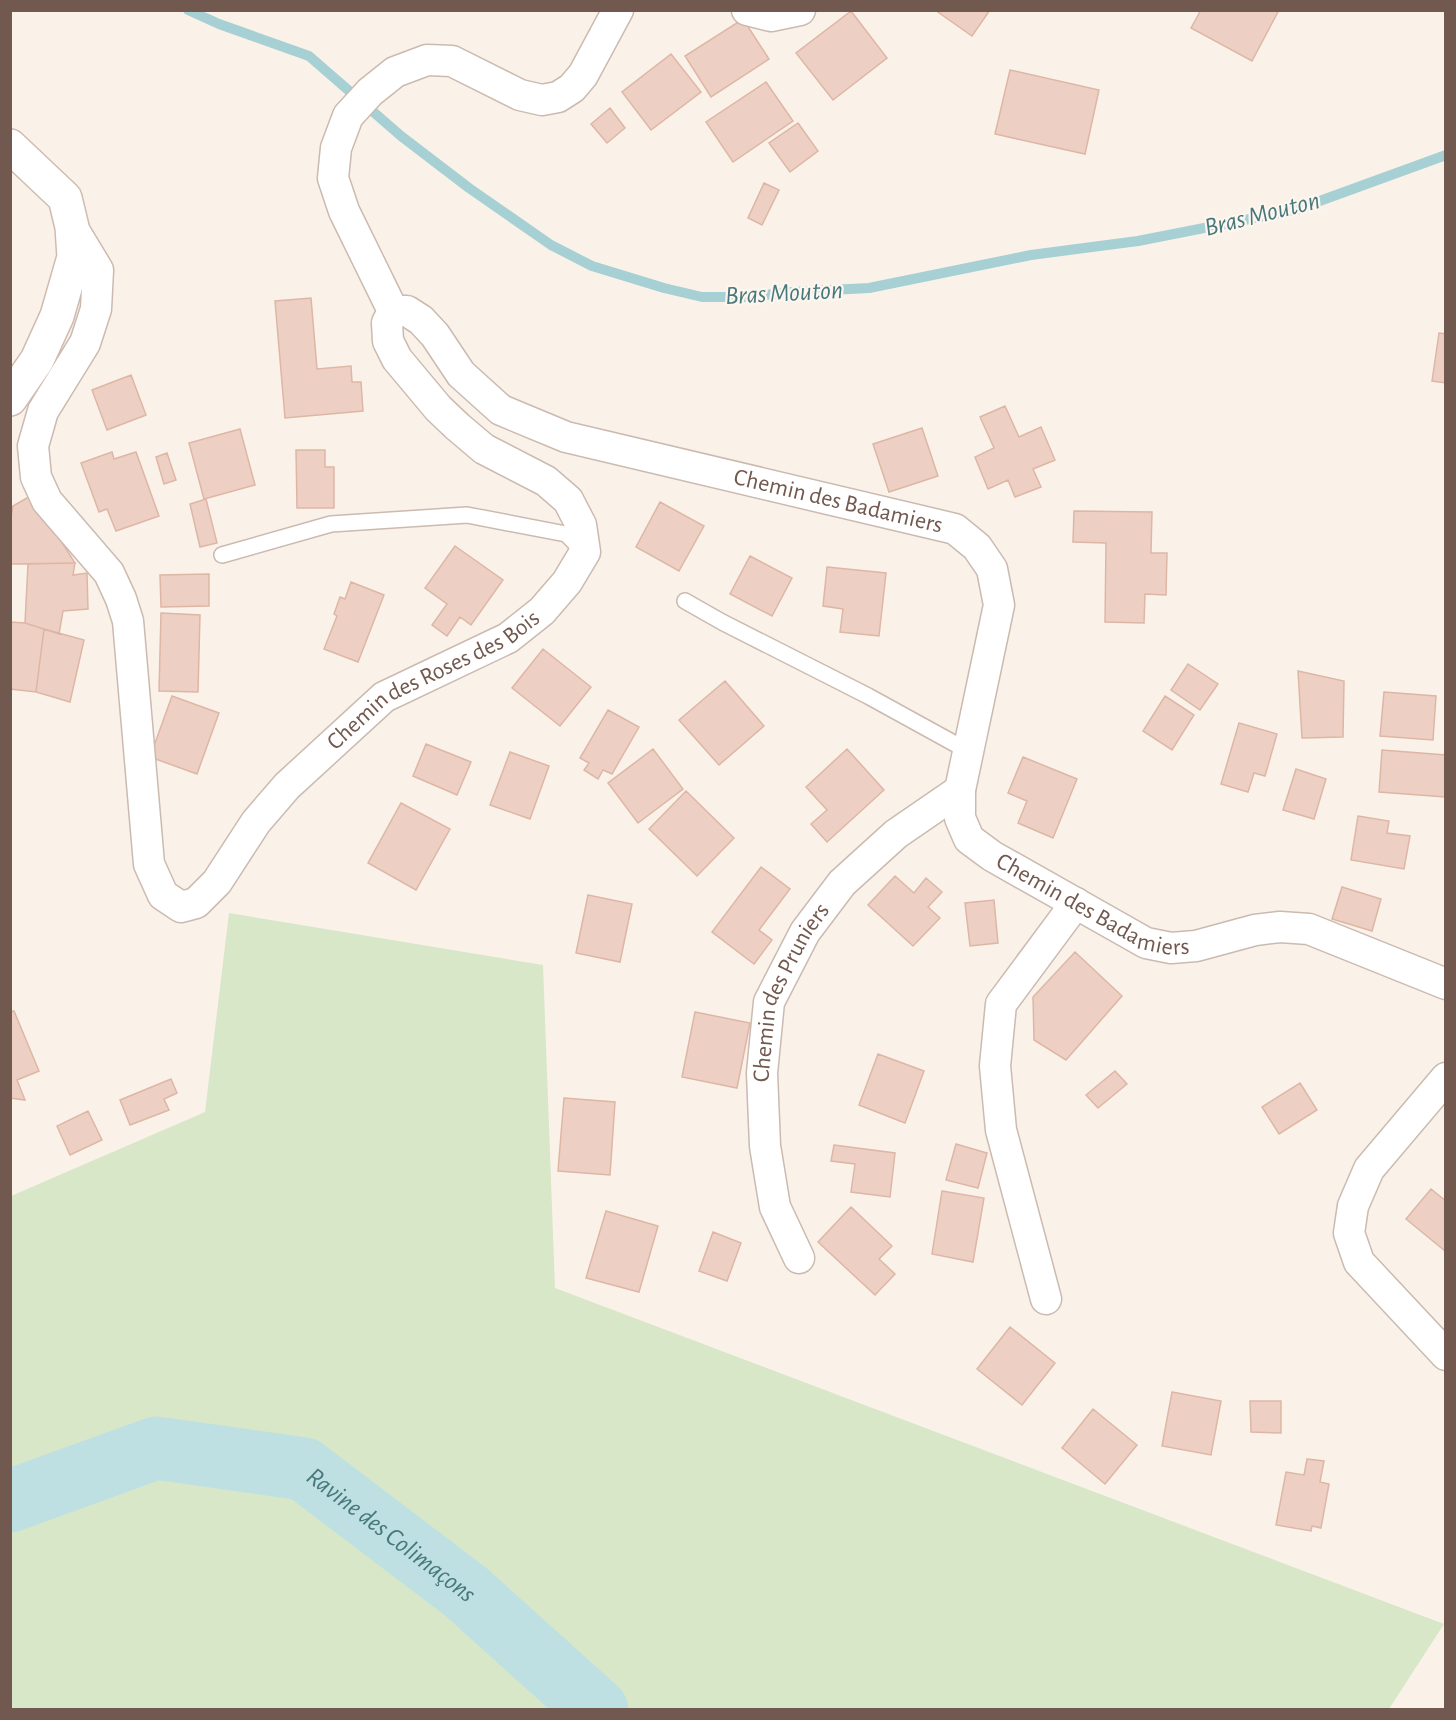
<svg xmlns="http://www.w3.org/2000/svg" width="1456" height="1720" viewBox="0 0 1456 1720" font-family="'Alegreya Sans',sans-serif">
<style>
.green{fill:#d7e7c8}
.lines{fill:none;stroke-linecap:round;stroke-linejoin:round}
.stream{stroke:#a6d0d3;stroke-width:10}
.river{stroke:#bfe0e2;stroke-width:63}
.building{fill:#edd0c3;stroke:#deb6a5;stroke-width:1.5}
.service-casing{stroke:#cbbab0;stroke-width:18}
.minor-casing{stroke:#cbbab0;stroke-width:33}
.secondary-casing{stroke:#d0bbb0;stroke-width:36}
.service{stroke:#fff;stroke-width:15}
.minor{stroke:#fff;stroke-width:30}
.secondary{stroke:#fff;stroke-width:33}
.labels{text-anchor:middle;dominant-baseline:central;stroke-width:4.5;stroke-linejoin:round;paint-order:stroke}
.street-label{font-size:24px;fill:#72594f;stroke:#fdf6ef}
.water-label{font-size:26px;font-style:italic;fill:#47787c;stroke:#fdf6ef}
</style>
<rect width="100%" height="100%" fill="#faf2e9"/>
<path class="green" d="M229,913L543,965L555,1288L1444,1624L1389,1709H11V1196L205,1112Z"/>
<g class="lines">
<path class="stream" d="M188,10L219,24L309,56L401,136L469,188L551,245L592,266L664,288L702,297H748L791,292L869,288L1031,255L1138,241L1295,210L1446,155
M10,1487L19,1496"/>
<path class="river" id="s1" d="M10,1501L156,1448L304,1469L466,1592L597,1710"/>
</g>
<path class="building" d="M935,10H990L972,36Z
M1201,10H1279L1252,61L1191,28Z
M851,11L887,58L833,100L796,53Z
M743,19L769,59L711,97L685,56Z
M671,54L701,92L651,130L622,92Z
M1010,70L1099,90L1085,154L995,134Z
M766,82L793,121L733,162L706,122Z
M610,108L625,128L607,143L591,124Z
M798,123L818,151L790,172L769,143Z
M764,183L779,190L762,225L748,218Z
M311,298L317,369L351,366L352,382H361L363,411L285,418L275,301Z
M1439,333L1446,334V383L1432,381Z
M131,375L146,415L107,430L92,390Z
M1005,406L1019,437L1041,427L1055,460L1033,469L1041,487L1015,497L1008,480L988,489L975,457L994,448L980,417Z
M922,428L938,476L889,492L873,444Z
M240,429L255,485L204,499L189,443Z
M296,450H325V467H334V508H297Z
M112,452L114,459L136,452L159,516L116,531L107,509L99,512L81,463Z
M167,453L176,480L164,484L156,457Z
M32,495L75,563L10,564V523L13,506Z
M206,499L217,543L200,547L190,504Z
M660,502L704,526L679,571L636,547Z
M1074,511L1152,512L1151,553H1167L1166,595L1145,594L1144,623L1105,622L1106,543L1073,542Z
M455,546L503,580L471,625L460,617L447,636L432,625L447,604L425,588Z
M750,556L792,578L772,616L730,594Z
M75,563L73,575L87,573L88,609L63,611L59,634L25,623L28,564Z
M827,567L886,573L879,636L840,632L843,609L823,606Z
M209,574V606L161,607L160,575Z
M351,582L384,595L358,662L324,649L337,616L334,614L340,597L345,599Z
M161,613L200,615L198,692L159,691Z
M10,622L25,623L44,629L36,692L10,689Z
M44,629L84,640L70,702L36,692Z
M543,649L591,687L560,726L512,688Z
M1188,664L1218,684L1200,710L1171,690Z
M1298,671L1344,681L1343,737L1302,738Z
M725,681L764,726L719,765L679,720Z
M1384,692L1436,696L1433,740L1380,736Z
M172,696L219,713L197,774L150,757Z
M1165,696L1194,715L1172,750L1143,731Z
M608,710L639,727L612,774L603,770L598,779L584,770L589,763L580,758Z
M1239,723L1277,734L1265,776L1254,773L1248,792L1221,784Z
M426,744L471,762L457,795L413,776Z
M653,749L683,789L638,823L608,783Z
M847,749L884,790L827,842L811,824L827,810L806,787Z
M1382,750L1446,755L1445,797L1379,792Z
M510,752L549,766L530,819L490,805Z
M1023,757L1077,779L1053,838L1018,823L1027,801L1008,793Z
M1296,769L1326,779L1314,819L1283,810Z
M686,791L734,838L697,876L649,829Z
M401,803L450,829L416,890L368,863Z
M1358,816L1389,821L1387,833L1410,836L1404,869L1351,860Z
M761,867L790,889L759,930L772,940L754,964L712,932Z
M895,876L914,893L926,878L942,892L928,907L940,918L913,946L868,905Z
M1342,887L1381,899L1372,931L1332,919Z
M588,895L632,904L620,962L576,953Z
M994,900L998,943L970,946L965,903Z
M1075,952L1122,996L1066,1060L1034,1040L1033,997Z
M14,1011L39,1071L17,1080L25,1100L10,1098V1012Z
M695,1012L750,1023L737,1088L682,1077Z
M878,1054L924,1071L905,1123L859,1105Z
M1115,1071L1127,1084L1098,1108L1086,1095Z
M171,1079L177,1093L164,1099L169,1110L130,1125L120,1100Z
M1300,1083L1317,1110L1279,1134L1262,1107Z
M564,1098L615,1102L610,1175L558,1171Z
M88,1111L102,1140L70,1155L57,1126Z
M956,1144L987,1153L978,1188L946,1180Z
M834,1145L895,1153L890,1197L851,1192L855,1164L831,1161Z
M1431,1189L1446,1201L1445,1251L1406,1219Z
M942,1191L984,1198L973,1262L932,1254Z
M851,1207L892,1246L879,1259L895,1274L875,1295L818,1242Z
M606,1211L658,1226L639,1292L586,1278Z
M713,1232L741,1243L727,1281L699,1271Z
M1010,1327L1055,1363L1022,1405L977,1369Z
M1172,1392L1221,1401L1211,1455L1162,1446Z
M1250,1401H1281V1433L1251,1432Z
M1093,1409L1137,1445L1105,1484L1062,1448Z
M1307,1459L1324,1461L1320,1482L1329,1484L1321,1528L1312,1526L1311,1531L1276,1525L1286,1472L1304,1475Z"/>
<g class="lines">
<g class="service-casing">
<path id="service" d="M222,555L331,524L467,515L566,534L582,550
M685,601L722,622L868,696L968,751"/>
</g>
<g class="minor-casing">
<g id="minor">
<path d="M747,10L771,16L800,10"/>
<path id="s2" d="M72,227L98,270L96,309L85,343L43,411L33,446L36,477L47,501L109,573L121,599L128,621L149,864L163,895L181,907L196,903L217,882L256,822L287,786L384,697L508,638L542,611L567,582L585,552L581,525L568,500L546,481L484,449L458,427L438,408L397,359L388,341L387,323L393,311L344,211L333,178L336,148L348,116L370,92L395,72L427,60L452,61L520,95L542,100L558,97L572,88L583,75L618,10"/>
<path id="s3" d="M393,311H407L421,320L435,335L461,374L501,410L566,437L955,529L977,547L992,569L999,605L960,790V818L969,839L992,856L1146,943L1171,948L1196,946L1255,930L1280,927L1309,929L1446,984"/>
<path d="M1446,1078L1369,1169L1353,1206L1349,1233L1359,1262L1446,1355"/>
<path id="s4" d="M799,1258L775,1207L765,1146L762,1073L769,1002L805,932L842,883L896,834L960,790"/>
<path d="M1046,1299L1001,1130L995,1066L1001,1004L1076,903"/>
</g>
</g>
<g class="secondary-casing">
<path id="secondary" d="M10,146L65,198L72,227L74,257L57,316L37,360L10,399"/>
</g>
<use href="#service" class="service"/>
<use href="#minor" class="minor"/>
<use href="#secondary" class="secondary"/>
</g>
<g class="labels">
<g class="street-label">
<text stroke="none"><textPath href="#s3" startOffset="502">Chemin des Badamiers</textPath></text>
<text stroke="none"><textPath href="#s2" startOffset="1092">Chemin des Roses des Bois</textPath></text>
<text stroke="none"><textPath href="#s3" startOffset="1096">Chemin des Badamiers</textPath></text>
<text stroke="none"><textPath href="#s4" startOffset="278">Chemin des Pruniers</textPath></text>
</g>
<g class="water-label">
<text transform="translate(1262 214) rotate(-14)">Bras Mouton</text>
<text transform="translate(784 293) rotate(-3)">Bras Mouton</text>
<text stroke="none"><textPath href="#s1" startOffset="414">Ravine des Colimaçons</textPath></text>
</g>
</g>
<rect width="1456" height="1720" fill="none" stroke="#72594f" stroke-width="24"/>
</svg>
